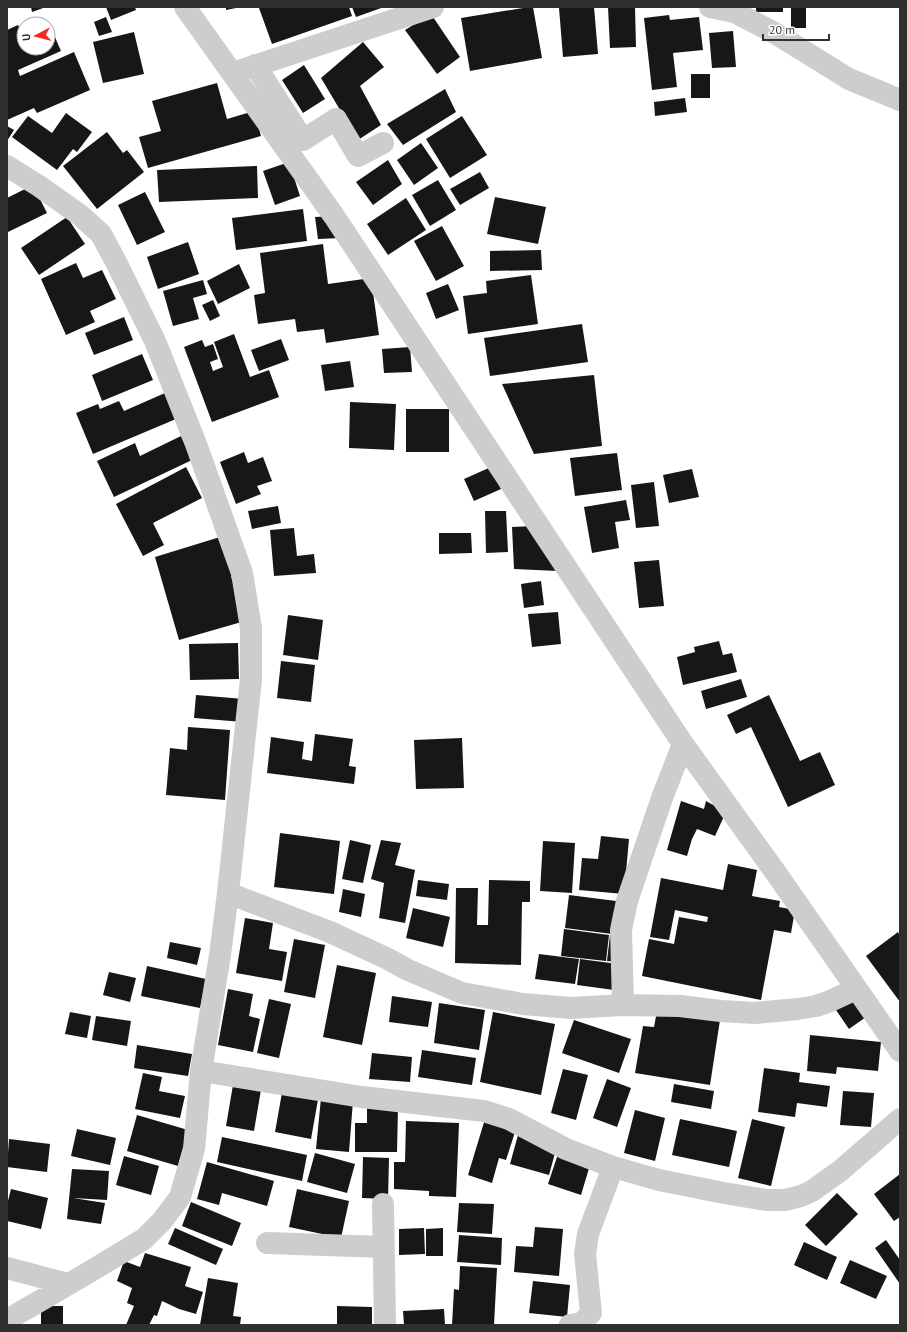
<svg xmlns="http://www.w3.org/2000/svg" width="907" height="1332" viewBox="0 0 907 1332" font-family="'PT Sans',sans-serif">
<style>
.building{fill:#171717}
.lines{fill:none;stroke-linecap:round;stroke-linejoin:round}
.minor{stroke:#cdcdcd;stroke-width:22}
</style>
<rect width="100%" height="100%" fill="#fff"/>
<path class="building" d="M31,7H46L32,12Z
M106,7H135L136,10L111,20Z
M226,7H236V8L226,10Z
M262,7H349L352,16L272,44L259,8Z
M352,7H384L356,17Z
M529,7H533L542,58L470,71L461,18Z
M570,7H594L598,54L563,57L559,8Z
M608,7H635L636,47L610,48Z
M756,7H783V12H756Z
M791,7H806V28H791Z
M431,14L460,57L437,74L405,30Z
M669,15L670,20L699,17L703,50L673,53L677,87L652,90L644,18Z
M106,17L112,32L99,36L94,22Z
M18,25L24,38V48H48V29L51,28L61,51L18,70L20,76L74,52L90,90L37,113L34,108L7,120V30Z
M733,31L736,67L712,68L709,33Z
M134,32L144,74L103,83L93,42Z
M363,42L384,67L360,86L381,125L358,140L321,78Z
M304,65L325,99L303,113L282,80Z
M691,74H710V98H691Z
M217,83L227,119L254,111L261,136L148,168L139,137L161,131L152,101Z
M445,89L456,112L403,145L387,124Z
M685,98L687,112L655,116L654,102Z
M66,113L92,132L77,152L73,149L57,170L12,137L28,116L52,133Z
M462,116L487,155L450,178L426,139Z
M7,126L14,130L7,141Z
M107,132L123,153L127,150L144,172L97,209L63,166Z
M421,143L438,168L414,185L397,160Z
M388,160L402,184L373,205L356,182Z
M289,162L300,196L275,205L263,171Z
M257,166L258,198L159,202L157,170Z
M480,172L489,188L460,205L450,189Z
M438,180L456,210L430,226L412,195Z
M33,185L47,213L8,232L7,230V198Z
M145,192L165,232L137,245L118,205Z
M495,197L546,207L538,244L487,234Z
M406,198L426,230L388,255L367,224Z
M303,209L307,241L236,250L232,218Z
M334,216L341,238L318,239L315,217Z
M67,217L85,244L39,275L21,248Z
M442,226L464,266L436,281L414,241Z
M188,242L199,274L158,289L147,257Z
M323,244L328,284L371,278L379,335L326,343L324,329L297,332L295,319L258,324L254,295L265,293L260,253Z
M541,250L542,270L490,271V251Z
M76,263L83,278L102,270L116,299L90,311L95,322L66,335L41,279Z
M239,264L250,288L218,304L207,281Z
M531,275L538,324L468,334L463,296L487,293L486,281Z
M203,280L207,294L193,298L199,319L173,326L163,291Z
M448,284L459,310L436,319L426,293Z
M213,300L220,316L210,321L202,305Z
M124,317L133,340L94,355L85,333Z
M582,324L588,362L490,376L484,338Z
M234,334L250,377L269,370L279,397L212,422L184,347L202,340L205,347L213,344L218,359L210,362L213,371L223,367L214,342Z
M281,339L289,360L259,371L251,350Z
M410,347L412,372L384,373L382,349Z
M142,354L153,380L102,401L92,375Z
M350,361L354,387L325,391L321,365Z
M594,375L602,446L534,454L502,384Z
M165,393L176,419L93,454L76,413L98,404L100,409L119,401L124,411Z
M350,402L396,404L394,450L349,448Z
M406,409H449V452H406Z
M181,436L192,460L114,497L97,461L135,443L140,456Z
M244,452L248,463L263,457L272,481L257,486L261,494L236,504L220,462Z
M617,453L622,490L575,496L570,458Z
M186,467L202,498L153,523L164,545L143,556L116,504Z
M491,467L501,489L474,501L464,479Z
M692,469L699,497L669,503L663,475Z
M654,482L659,526L636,528L631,485Z
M626,500L630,520L615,522L619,548L592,553L584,507Z
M278,506L281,523L252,529L248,511Z
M485,511H506L508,552L486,553Z
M534,526L558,571L514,569L512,527Z
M294,528L297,556L314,554L316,573L274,576L270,530Z
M439,533H471L472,553L439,554Z
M220,537L237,575L231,576L245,621L179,640L155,557Z
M659,560L664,606L639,608L634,562Z
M541,581L544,605L524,608L521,584Z
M558,612L561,644L532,647L528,614Z
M288,615L323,620L318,660L283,655Z
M719,641L723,655L732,653L737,672L683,685L677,657L695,652L694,647Z
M238,643L239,679L190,680L189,644Z
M281,661L315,665L311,702L277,698Z
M741,679L747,697L706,709L701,691Z
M196,695L244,699L243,722L194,718Z
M769,695L800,761L820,752L835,785L788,807L751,727L736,734L727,715Z
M188,727L230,730L225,800L166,795L170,748L187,750Z
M315,734L353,739L349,766L356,767L354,784L267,773L271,737L304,742L302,759L312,761Z
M462,738L464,788L416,789L414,740Z
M681,801L704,809L706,801L726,812L715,836L697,829L692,839L687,856L667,850Z
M280,833L340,841L334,894L274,887Z
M601,836L629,839L624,894L579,890L582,858L598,859Z
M350,840L371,845L363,883L342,879Z
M381,840L401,843L395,865L415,870L405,923L379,918L384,883L371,879Z
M543,841L575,843L572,893L540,891Z
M728,864L757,870L752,896L780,901L779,907L795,910L791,933L774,930L761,1000L642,976L649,939L674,944L679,917L707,922L708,917L675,910L669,940L650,937L661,878L723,890Z
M418,880L449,884L447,900L416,896Z
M489,880L530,881V902H522L521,965L455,963L456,888H478L477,925H488Z
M343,889L365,894L361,917L339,912Z
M569,895L624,902L620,935L565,928Z
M413,908L450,917L443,947L406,938Z
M245,918L273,923L269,949L287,952L282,981L236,973Z
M564,929L609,935L606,961L561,956Z
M898,932L900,936V1002L866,956Z
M610,935L621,936L617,962L607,961Z
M294,939L325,945L315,998L284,992Z
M170,942L201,948L197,965L167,958Z
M539,954L579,959L575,984L535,979Z
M580,959L618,964L614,990L577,985Z
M337,965L376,973L362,1045L323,1037Z
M147,966L206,979L200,1008L141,996Z
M109,972L136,978L130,1002L103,995Z
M228,989L253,994L249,1016L260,1019L253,1052L218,1045Z
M392,996L432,1002L428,1027L389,1022Z
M269,999L291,1004L279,1058L257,1053Z
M853,999L866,1017L849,1029L836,1010Z
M439,1003L485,1010L479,1050L434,1043Z
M657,1011L720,1020L710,1085L635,1073L643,1026L654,1027Z
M70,1012L91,1016L87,1038L65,1034Z
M493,1012L555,1024L541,1095L480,1082Z
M96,1016L131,1021L127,1046L92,1040Z
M574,1020L631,1039L619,1073L562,1053Z
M810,1035L881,1042L878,1071L837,1067L836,1074L807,1071Z
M137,1045L192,1054L188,1076L134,1068Z
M422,1050L476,1058L472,1085L418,1077Z
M372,1053L412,1057L410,1082L369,1079Z
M764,1068L800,1073L799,1082L830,1086L827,1107L797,1103L795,1117L758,1112Z
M563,1069L588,1075L576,1120L551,1113Z
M143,1073L162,1077L159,1091L185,1096L180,1118L135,1109Z
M234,1079L262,1084L254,1131L226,1126Z
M607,1079L631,1088L617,1127L593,1118Z
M674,1084L714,1091L711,1109L671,1102Z
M283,1087L319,1094L311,1139L275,1132Z
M843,1091L874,1093L871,1127L840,1125Z
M321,1098L353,1101L349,1152L316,1149Z
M367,1107H398L397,1152H355V1123H367Z
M635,1110L665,1118L655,1161L624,1153Z
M137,1115L188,1130L178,1166L127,1151Z
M485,1119L516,1129L506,1160L499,1158L492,1183L468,1175Z
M680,1119L737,1131L729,1167L672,1155Z
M752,1119L785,1127L771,1186L738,1178Z
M406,1121L459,1123L456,1197L429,1196V1191L394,1189V1162H405Z
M77,1129L116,1138L110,1165L71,1156Z
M518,1135L557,1146L549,1175L510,1164Z
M222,1137L307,1155L302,1181L217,1162Z
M9,1139L50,1144L47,1172L7,1167Z
M315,1153L355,1164L347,1193L307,1182Z
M558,1154L590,1165L581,1195L548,1184Z
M124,1156L159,1166L151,1195L116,1185Z
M363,1157L389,1158L388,1199L362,1198Z
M207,1162L274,1181L267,1206L222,1193L219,1205L197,1199Z
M72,1169L109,1171L107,1200L73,1198L105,1203L101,1224L67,1219Z
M900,1174V1217L894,1221L874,1194Z
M11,1189L48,1198L41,1229L7,1221V1205Z
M297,1189L349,1201L341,1238L289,1227Z
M837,1193L858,1214L826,1246L805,1225Z
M191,1202L241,1223L232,1246L182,1226Z
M459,1203L494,1204L492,1234L457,1232Z
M535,1227L563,1229L559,1276L514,1272L516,1246L533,1247Z
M175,1228L223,1249L216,1265L168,1244Z
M424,1228L425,1254L399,1255V1229Z
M443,1228V1256H426V1229Z
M459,1235L502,1238L501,1265L457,1262Z
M886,1240L900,1260V1284L875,1248Z
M804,1242L837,1257L827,1280L794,1265Z
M145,1253L191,1267L185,1286L203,1292L196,1314L179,1309L162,1301L157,1316L154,1315L149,1325H126L134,1306L127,1303L132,1288L117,1281L124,1261L140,1267Z
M850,1260L887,1276L876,1299L840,1283Z
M460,1266L497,1268L494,1325H452L454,1289L459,1290Z
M208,1278L238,1283L233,1316L241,1317L240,1325H200Z
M533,1281L570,1285L567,1317L529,1313Z
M41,1306H63V1325H41Z
M337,1306L372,1307V1325H337Z
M444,1309L445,1325H404L403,1311Z"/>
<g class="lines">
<path class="minor" d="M185,7L334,216L683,744L776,873L900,1051
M710,7L734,12L773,32L849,79L900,100
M255,65L303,140L336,119L358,156L383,143
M233,73L433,7
M7,166L39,186L80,215L101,234L116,262L155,341L196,444L242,573L251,628V679L228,893L330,932L386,958L408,970L462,993L523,1004L571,1008L623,1005L680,1006L721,1011L755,1013L798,1009L816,1006L828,1002L856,989
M623,1005L621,930L627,901L662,798L683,744
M201,1071L362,1097L484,1111L509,1119L566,1149L613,1167L659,1180L724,1193L766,1200H785L801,1196L812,1191L840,1171L900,1119
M383,1204L385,1325
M267,1243L383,1247
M7,1268L68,1284
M7,1320L86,1274L144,1239L162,1221L180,1197L194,1149L201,1071L220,955L228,893
M570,1325L582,1323L591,1313L585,1254L588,1234L613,1167"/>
</g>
<rect width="907" height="1332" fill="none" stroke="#303030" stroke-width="16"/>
<g transform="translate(36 36) rotate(263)"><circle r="19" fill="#ffffff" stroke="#acacac"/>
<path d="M0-3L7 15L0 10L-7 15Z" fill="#f72a23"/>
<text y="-6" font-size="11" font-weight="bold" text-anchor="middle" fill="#303030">U</text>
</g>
<path d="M763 34v6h66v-6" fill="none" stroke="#303030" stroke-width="2"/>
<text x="769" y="34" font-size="12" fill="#303030" stroke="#ffffff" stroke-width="3" paint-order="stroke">20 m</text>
</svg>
